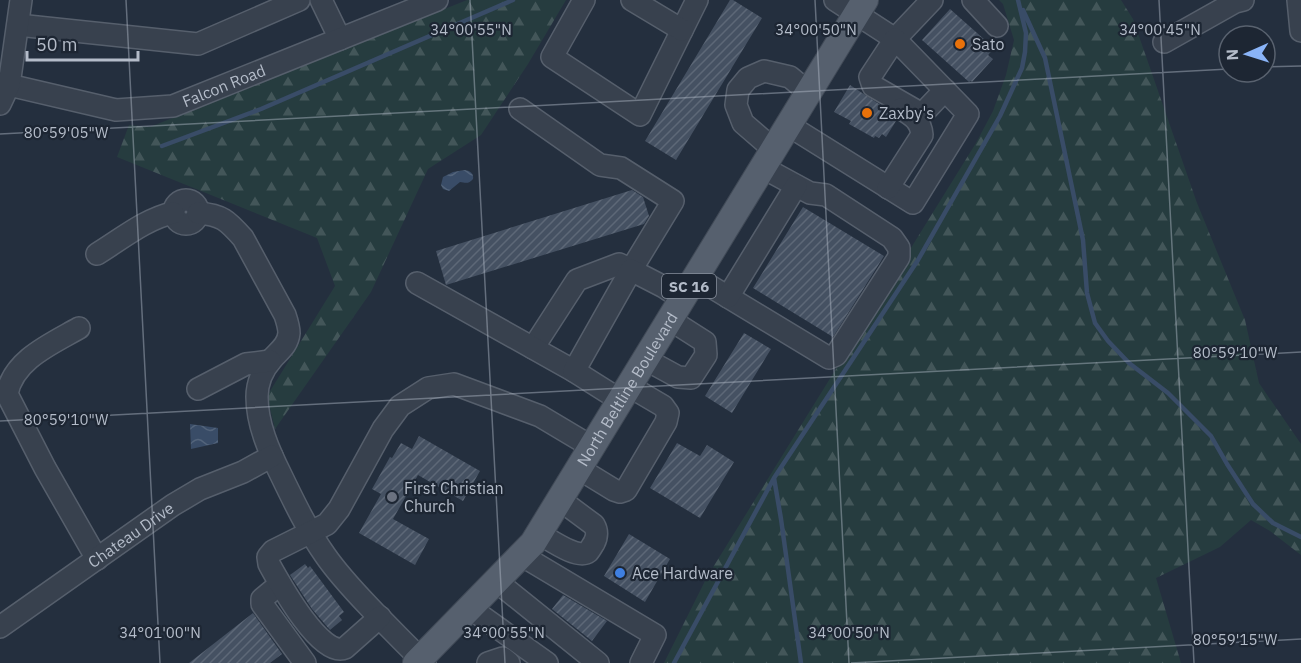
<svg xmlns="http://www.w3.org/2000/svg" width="1301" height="663" viewBox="0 0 1301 663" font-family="'IBM Plex Sans',sans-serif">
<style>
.forest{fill:url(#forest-firs)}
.water{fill:url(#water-waves)}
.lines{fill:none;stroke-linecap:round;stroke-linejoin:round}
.stream{stroke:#394c67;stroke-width:4.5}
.building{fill:url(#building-hatch)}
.minor-casing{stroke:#565f6c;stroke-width:24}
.major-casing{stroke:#414a57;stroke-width:28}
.minor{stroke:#38414e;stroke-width:21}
.major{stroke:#56606e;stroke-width:26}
.ticks{fill:none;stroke:#b4bcc9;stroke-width:1.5;stroke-opacity:0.45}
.food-dot{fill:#e8710a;stroke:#1d2633;stroke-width:2}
.worship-dot{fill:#6b7280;stroke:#1d2633;stroke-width:2}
.shop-dot{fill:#3f7fe0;stroke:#1d2633;stroke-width:2}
.labels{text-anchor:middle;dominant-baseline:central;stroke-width:4.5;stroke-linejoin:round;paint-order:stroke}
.shield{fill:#1d2633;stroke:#878f9c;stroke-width:1.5}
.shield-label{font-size:15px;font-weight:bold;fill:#b4bcc9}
.poi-label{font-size:16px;fill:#b4bcc9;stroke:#1d2633;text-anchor:start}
.street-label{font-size:16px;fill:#b4bcc9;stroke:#1d2633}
.ticks-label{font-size:15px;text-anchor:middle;fill:#b4bcc9;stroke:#1d2633;stroke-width:4.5;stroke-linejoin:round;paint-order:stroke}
</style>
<defs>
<pattern id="forest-firs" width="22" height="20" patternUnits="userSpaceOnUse" patternTransform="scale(1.5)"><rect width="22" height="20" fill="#263c3f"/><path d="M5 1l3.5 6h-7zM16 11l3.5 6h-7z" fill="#435659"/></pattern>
<pattern id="water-waves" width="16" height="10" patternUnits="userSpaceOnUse" patternTransform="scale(1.5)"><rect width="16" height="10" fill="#394c67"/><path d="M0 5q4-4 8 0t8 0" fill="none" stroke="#53647b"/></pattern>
<pattern id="building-hatch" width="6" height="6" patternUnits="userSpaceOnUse" patternTransform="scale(1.5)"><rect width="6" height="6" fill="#455162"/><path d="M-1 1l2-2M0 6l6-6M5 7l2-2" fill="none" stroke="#5d6877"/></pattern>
</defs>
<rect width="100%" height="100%" fill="#242f3e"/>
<path class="forest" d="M467,0H566L528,64L481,135L428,169L371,292L275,429L267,396L335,286L317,238L117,157L129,125L150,127Z
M999,0H1121L1133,19L1197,203L1245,320L1259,383L1301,444V555L1270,531L1251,520L1220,547L1156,578L1181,663H664L707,577L976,143L993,111L1006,75L1014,40L1003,4Z"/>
<path class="water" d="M465,170C470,171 474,173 473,179C469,184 466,183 460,182L449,191L443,189L441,185L443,177L453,172Z
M190,424L218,428V443L191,449Z"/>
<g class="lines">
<path class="stream" d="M1023,10L1045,58L1083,240L1087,293L1095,323L1108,341L1129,363L1168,393L1211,436L1227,464L1253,504L1273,523L1301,537
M162,146L261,109L513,0
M674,663L774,478
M801,663L781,519L774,478L918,260L1000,116L1022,68L1025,52L1026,33L1018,0"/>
</g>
<path class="building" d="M730,0H733L762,18L676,160L645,141Z
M950,9L994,48L988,55L993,59L972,82L971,81L969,82L922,40Z
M850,85L888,110L890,116L896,121L886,137L882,134L879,138L875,136L874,138L849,124L851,121L834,112Z
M632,190L643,197L649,216L644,224L446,285L436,251Z
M803,207L884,256L833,337L753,288Z
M744,333L771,349L732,413L705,396Z
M419,436L480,471L463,501L418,475L393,519L429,539L415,565L359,533L381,494L372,489L390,457L392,458L401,443L412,449Z
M677,443L700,456L707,445L734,462L700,518L650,488Z
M629,534L670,559L645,602L604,576Z
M305,564L308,568L310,566L344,612L339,616L342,620L330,630L312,609L290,575Z
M563,595L607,621L592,641L552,609Z
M253,613L282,654L270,663H189Z"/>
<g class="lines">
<g class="minor-casing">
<g id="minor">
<path d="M321,0L340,39"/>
<path d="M584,0L552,57L640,115L697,0"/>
<path d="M632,0L682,30"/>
<path d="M835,0L895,39L932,0"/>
<path d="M973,0L997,26"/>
<path d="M1298,0L1301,31"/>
<path d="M18,25L198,44L299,0"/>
<path d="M1164,42L1235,2L1243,0"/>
<path id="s1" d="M0,83L116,110L173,106L437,0"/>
<path d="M0,104L9,85L21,0"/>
<path d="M520,109L600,165L621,168L673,201L631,270L619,264L577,280L533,348"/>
<path d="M788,125L913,203L968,114L895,39L870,77L873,86L920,113L925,111L945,90"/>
<path d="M773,149L743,123L736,105L738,90L748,78L764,71L790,77L808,92"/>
<path d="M888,188L922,135C921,121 913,116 901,109"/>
<circle cx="186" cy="212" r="12"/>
<path d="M198,213C222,215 227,220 243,238L285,315C287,321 289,327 289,333C288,345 279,351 272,359C263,369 257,383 257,397C257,424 269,451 281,475C294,502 308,531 325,555C340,577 358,595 376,614C392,630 408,647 425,663"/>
<path d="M97,254C120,240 147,218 173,213"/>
<path d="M695,277L829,358L836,355L899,257V248L892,238L826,195L810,193L762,167"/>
<path d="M417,283L574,371"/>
<path d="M728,297L796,186"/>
<path d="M79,328C51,344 13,360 7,394L45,468L97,559"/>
<path d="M645,359L678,377L691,378L706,355L705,342L669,319"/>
<path d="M198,389L246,364L270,361"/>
<path d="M620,400L574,371L631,270L664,287L682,299"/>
<path d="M578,468L614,490L620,492L626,490L666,422L668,413L663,406L629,386"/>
<path d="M538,533C549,539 578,560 588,552C590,550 592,546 594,543C597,537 598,532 594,525L559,499"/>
<path d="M521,555L655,635L641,663"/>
<path d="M496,581L598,663"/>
<path d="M280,584L262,599V604L305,663"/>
<path d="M470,608L547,663"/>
<path d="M380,617L345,648C321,659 279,582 269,564L268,557L273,551L327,524L339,509L383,429L400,406L428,388L454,384L540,416L592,447"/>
<path id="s2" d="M0,627L173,505L200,489L243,472L272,456"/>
<path d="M488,663L503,658L509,663"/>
</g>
</g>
<g class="major-casing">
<g id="major">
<path id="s3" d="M416,663L533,543L865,0"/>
</g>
</g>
<use href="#minor" class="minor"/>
<use href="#major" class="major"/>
</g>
<path class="ticks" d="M126,0L160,663M470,0L505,663M815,0L849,663M1159,0L1194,663M1265,67L1301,66M0,134L1229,69M0,421L1301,352M851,663L1301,639"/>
<g class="food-dot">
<circle cx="960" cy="44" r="6"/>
<circle cx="867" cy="113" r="6"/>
</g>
<circle class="worship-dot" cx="392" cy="497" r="6"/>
<circle class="shop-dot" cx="620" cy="573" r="6"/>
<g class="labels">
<rect class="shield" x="662" y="274" width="54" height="24" rx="4.5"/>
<g class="shield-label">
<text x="689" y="286">SC 16</text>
</g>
<g class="poi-label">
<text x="972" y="44">Sato</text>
<text x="879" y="113">Zaxby's</text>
<text x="404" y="488">First Christian<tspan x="404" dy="18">Church</tspan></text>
<text x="632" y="573">Ace Hardware</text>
</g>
<g class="street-label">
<text stroke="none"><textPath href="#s1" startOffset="231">Falcon Road</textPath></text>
<text stroke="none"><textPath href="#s3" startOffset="348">North Beltline Boulevard</textPath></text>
<text stroke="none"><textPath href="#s2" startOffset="160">Chateau Drive</textPath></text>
</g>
</g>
<g class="ticks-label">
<text x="471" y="35">34°00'55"N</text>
<text x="816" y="35">34°00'50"N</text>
<text x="1160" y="35">34°00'45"N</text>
<text x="66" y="138">80°59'05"W</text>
<text x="1235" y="358">80°59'10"W</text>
<text x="66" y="425">80°59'10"W</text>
<text x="160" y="638">34°01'00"N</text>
<text x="504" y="638">34°00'55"N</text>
<text x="849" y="638">34°00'50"N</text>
<text x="1235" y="645">80°59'15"W</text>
</g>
<g transform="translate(1247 54) rotate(267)"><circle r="28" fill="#1d2633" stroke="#59626f" stroke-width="1.5"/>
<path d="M0-4.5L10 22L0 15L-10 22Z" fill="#8ab4f8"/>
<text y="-9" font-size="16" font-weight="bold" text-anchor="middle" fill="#b4bcc9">N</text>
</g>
<path d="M27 51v9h111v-9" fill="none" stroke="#b4bcc9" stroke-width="3"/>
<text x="36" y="51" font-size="18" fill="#b4bcc9" stroke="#1d2633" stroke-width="4.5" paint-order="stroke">50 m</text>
</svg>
